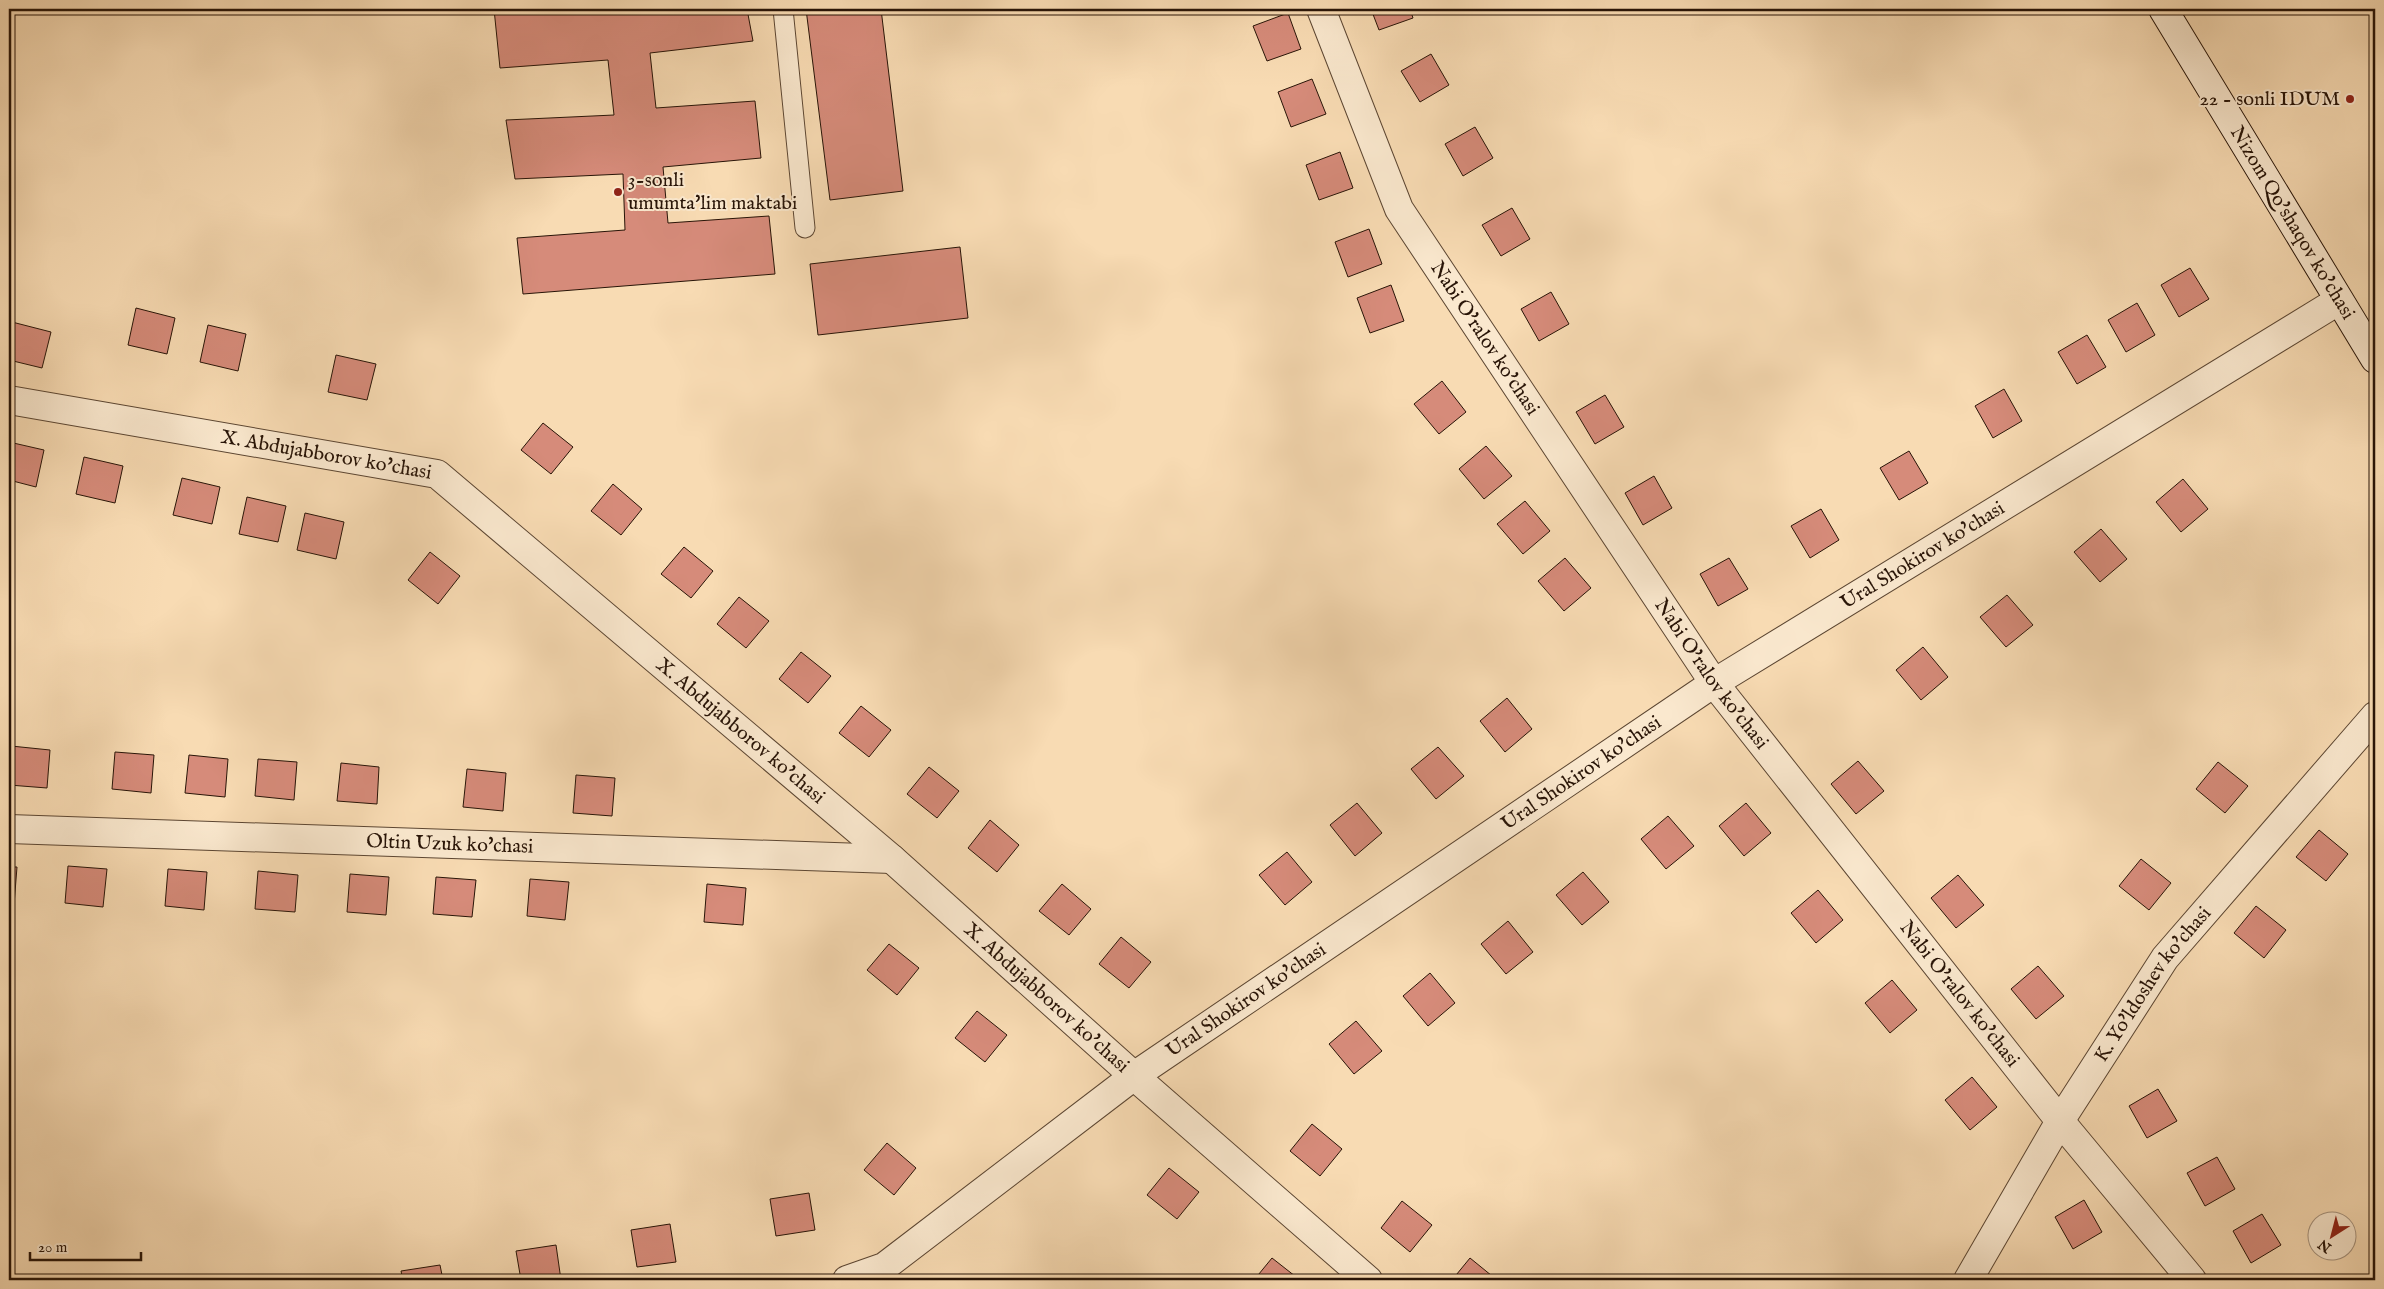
<svg xmlns="http://www.w3.org/2000/svg" width="2384" height="1289" viewBox="0 0 2384 1289" font-family="'IM FELL English',serif">
<style>
.building{fill:#d68b7a;stroke:#281407}
.lines{fill:none;stroke-linecap:round;stroke-linejoin:round}
.service-casing{stroke:#5c4632;stroke-width:21}
.minor-casing{stroke:#5c4632;stroke-width:30}
.secondary-casing{stroke:#281407;stroke-width:30}
.service{stroke:#fae8ce;stroke-width:19}
.minor{stroke:#fae8ce;stroke-width:28}
.secondary{stroke:#fae8ce;stroke-width:28}
.poi-dot{fill:#8f2418;stroke:#fae8ce;stroke-width:2}
.labels{text-anchor:middle;dominant-baseline:central;stroke-width:4;stroke-linejoin:round;paint-order:stroke}
.poi-label{font-size:20px;fill:#281407;stroke:#fae8ce;text-anchor:end}
.street-label{font-size:20px;fill:#281407;stroke:#fae8ce}
</style>
<rect width="100%" height="100%" fill="#f8dbb3"/>
<filter id="stains"><feTurbulence type="fractalNoise" baseFrequency=".004" numOctaves="4"/><feColorMatrix values="0 0 0 0 .2 0 0 0 0 .09 0 0 0 0 .02 0 0 0 .5 -.17"/></filter>
<radialGradient id="worn" r=".72"><stop offset=".6" stop-color="#630" stop-opacity="0"/><stop offset="1" stop-color="#630" stop-opacity=".3"/></radialGradient>
<path class="building" d="M494,9H747L753,41L650,53L656,108L755,101L761,158L663,167L668,223L769,216L775,274L523,294L517,238L625,230L623,174L515,179L506,120L614,115L608,60L500,68Z
M806,9H881L903,191L830,200Z
M1371,9H1410L1413,18L1379,30Z
M1288,13L1301,49L1267,61L1253,26Z
M1431,54L1449,85L1420,102L1401,71Z
M1312,79L1326,114L1291,127L1278,92Z
M1475,127L1493,158L1463,176L1445,144Z
M1340,152L1353,188L1319,200L1306,165Z
M1512,208L1530,239L1501,256L1482,225Z
M1369,229L1382,264L1348,277L1335,242Z
M960,247L968,318L818,335L810,264Z
M2190,268L2209,299L2179,317L2161,285Z
M1391,285L1404,321L1370,333L1357,298Z
M1551,292L1569,324L1539,341L1521,309Z
M2137,303L2155,335L2126,352L2108,320Z
M136,308L175,318L167,354L128,345Z
M12,322L51,332L42,368L9,360V337Z
M208,325L246,334L238,371L200,362Z
M2087,335L2106,367L2077,384L2058,352Z
M336,355L376,364L367,400L328,392Z
M1442,381L1466,412L1439,434L1414,404Z
M2004,389L2022,421L1993,438L1975,406Z
M1605,395L1624,427L1595,444L1576,412Z
M543,423L573,447L551,474L521,450Z
M9,442L44,450L36,487L9,480Z
M1486,446L1512,476L1484,499L1459,469Z
M1909,451L1928,483L1899,500L1880,468Z
M84,457L123,466L115,503L76,494Z
M1654,476L1672,508L1643,525L1625,493Z
M182,478L220,487L212,524L173,515Z
M2183,479L2208,509L2181,532L2156,502Z
M613,484L642,509L621,535L591,511Z
M247,497L286,506L278,542L239,534Z
M1525,501L1550,531L1523,554L1497,524Z
M1821,509L1839,540L1810,558L1791,526Z
M305,513L344,522L336,559L297,550Z
M2101,529L2127,559L2100,582L2074,552Z
M684,547L713,571L691,598L661,574Z
M430,552L460,576L438,604L408,580Z
M1565,558L1591,588L1564,611L1538,581Z
M1729,558L1748,589L1718,606L1700,574Z
M2007,595L2033,625L2006,647L1980,617Z
M739,597L769,621L746,648L717,624Z
M1923,647L1948,677L1921,700L1896,670Z
M801,652L831,676L808,703L779,679Z
M1507,698L1532,729L1505,752L1480,721Z
M861,706L891,730L869,757L839,733Z
M11,746L50,750L47,788L9,785Z
M1438,747L1464,776L1436,799L1411,769Z
M115,752L154,755L151,793L112,789Z
M189,755L228,759L225,797L185,793Z
M258,759L297,762L294,800L255,796Z
M1858,761L1884,791L1856,814L1831,784Z
M2218,762L2248,786L2225,813L2196,789Z
M341,763L379,767L377,804L337,801Z
M929,767L959,791L937,818L907,794Z
M467,769L506,773L503,811L463,807Z
M576,775L615,778L612,816L573,813Z
M1357,803L1382,833L1355,856L1330,825Z
M1746,803L1771,833L1744,856L1719,826Z
M1668,816L1694,846L1666,869L1641,839Z
M990,820L1019,845L997,872L968,848Z
M2319,830L2348,854L2326,881L2296,857Z
M1287,852L1312,882L1285,905L1259,875Z
M2141,859L2171,883L2149,910L2119,886Z
M68,866L107,869L103,907L65,903Z
M9,867H17L14,905H9Z
M168,869L207,872L204,910L165,906Z
M258,871L298,875L295,912L255,909Z
M1583,872L1609,902L1582,925L1556,895Z
M350,874L389,877L386,915L347,912Z
M1958,875L1984,905L1956,928L1931,898Z
M436,877L476,880L472,917L433,914Z
M530,879L569,882L565,920L527,916Z
M707,884L746,888L743,925L704,922Z
M1062,884L1091,909L1069,935L1039,911Z
M1818,890L1843,920L1816,943L1791,913Z
M2256,906L2286,930L2264,958L2234,933Z
M1508,921L1533,952L1506,974L1481,944Z
M1121,937L1151,962L1129,988L1099,964Z
M889,944L919,968L897,995L867,970Z
M2038,966L2064,996L2036,1019L2011,989Z
M1430,973L1455,1003L1428,1026L1403,996Z
M1892,980L1917,1010L1890,1033L1865,1003Z
M977,1011L1007,1035L985,1062L955,1038Z
M1356,1021L1382,1051L1354,1074L1329,1044Z
M1972,1077L1997,1107L1970,1130L1945,1100Z
M2158,1089L2177,1121L2147,1138L2129,1106Z
M1312,1124L1342,1149L1320,1176L1290,1151Z
M887,1143L916,1168L894,1195L864,1170Z
M2217,1157L2235,1189L2205,1206L2187,1173Z
M1169,1168L1199,1192L1177,1219L1147,1195Z
M809,1193L815,1230L776,1236L770,1199Z
M2084,1200L2102,1232L2073,1249L2055,1217Z
M1402,1201L1432,1225L1410,1252L1381,1228Z
M2262,1214L2281,1245L2251,1263L2233,1231Z
M670,1224L676,1262L637,1267L631,1230Z
M556,1245L561,1280H521L516,1251Z
M1272,1258L1300,1280H1254Z
M1470,1258L1497,1280H1452Z
M440,1265L443,1280H403L401,1271Z"/>
<g class="lines">
<g class="service-casing">
<path id="service" d="M783,9L805,228"/>
</g>
<g class="minor-casing">
<g id="minor">
<path id="s1" d="M1321,9L1399,209L1714,683L2060,1121L2192,1280"/>
<path id="s2" d="M9,400L437,474L892,859L1134,1076L1368,1280"/>
<path id="s3" d="M9,829L892,859"/>
<path id="s4" d="M847,1280L884,1267L1134,1076L1714,683L2338,301"/>
<path id="s5" d="M1968,1280L2060,1121L2165,958L2375,716"/>
</g>
</g>
<g class="secondary-casing">
<g id="secondary">
<path id="s6" d="M2163,9L2375,359"/>
</g>
</g>
<use href="#service" class="service"/>
<use href="#minor" class="minor"/>
<use href="#secondary" class="secondary"/>
</g>
<g class="poi-dot">
<circle cx="2350" cy="99" r="5"/>
<circle cx="618" cy="192" r="5"/>
</g>
<g class="labels">
<g class="poi-label">
<text x="2340" y="99">22 - sonli IDUM</text>
<text x="628" y="180" text-anchor="start">3-sonli<tspan x="628" dy="23">umumta'lim maktabi</tspan></text>
</g>
<g class="street-label">
<text stroke="none"><textPath href="#s6" startOffset="250">Nizom Qo'shaqov ko'chasi</textPath></text>
<text stroke="none"><textPath href="#s1" startOffset="370">Nabi O'ralov ko'chasi</textPath></text>
<text stroke="none"><textPath href="#s2" startOffset="322">X. Abdujabborov ko'chasi</textPath></text>
<text stroke="none"><textPath href="#s4" startOffset="1299">Ural Shokirov ko'chasi</textPath></text>
<text stroke="none"><textPath href="#s1" startOffset="775">Nabi O'ralov ko'chasi</textPath></text>
<text stroke="none"><textPath href="#s2" startOffset="832">X. Abdujabborov ko'chasi</textPath></text>
<text stroke="none"><textPath href="#s4" startOffset="894">Ural Shokirov ko'chasi</textPath></text>
<text stroke="none"><textPath href="#s3" startOffset="441">Oltin Uzuk ko'chasi</textPath></text>
<text stroke="none"><textPath href="#s5" startOffset="349">K. Yo'ldoshev ko'chasi</textPath></text>
<text stroke="none"><textPath href="#s1" startOffset="1180">Nabi O'ralov ko'chasi</textPath></text>
<text stroke="none"><textPath href="#s2" startOffset="1238">X. Abdujabborov ko'chasi</textPath></text>
<text stroke="none"><textPath href="#s4" startOffset="489">Ural Shokirov ko'chasi</textPath></text>
</g>
</g>
<rect width="2384" height="1289" fill="none" stroke="#f8dbb3" stroke-width="30"/>
<rect x="10" y="10" width="2364" height="1269" fill="none" stroke="#281407" stroke-width="2.5"/>
<rect x="15" y="15" width="2354" height="1259" fill="none" stroke="#281407"/>
<g transform="translate(2332 1236) rotate(216)"><circle r="24" fill="#fae8ce" stroke="#a6937e"/>
<path d="M0-4L9 19L0 12L-9 19Z" fill="#8f2418"/>
<text y="-8" font-size="14" font-weight="bold" text-anchor="middle" fill="#281407">N</text>
</g>
<path d="M30 1252v8h111v-8" fill="none" stroke="#281407" stroke-width="2.5"/>
<text x="38" y="1252" font-size="15" fill="#281407" stroke="#fae8ce" stroke-width="4" paint-order="stroke">20 m</text>
<rect width="100%" height="100%" filter="url(#stains)"/>
<rect width="100%" height="100%" fill="url(#worn)"/>
</svg>
